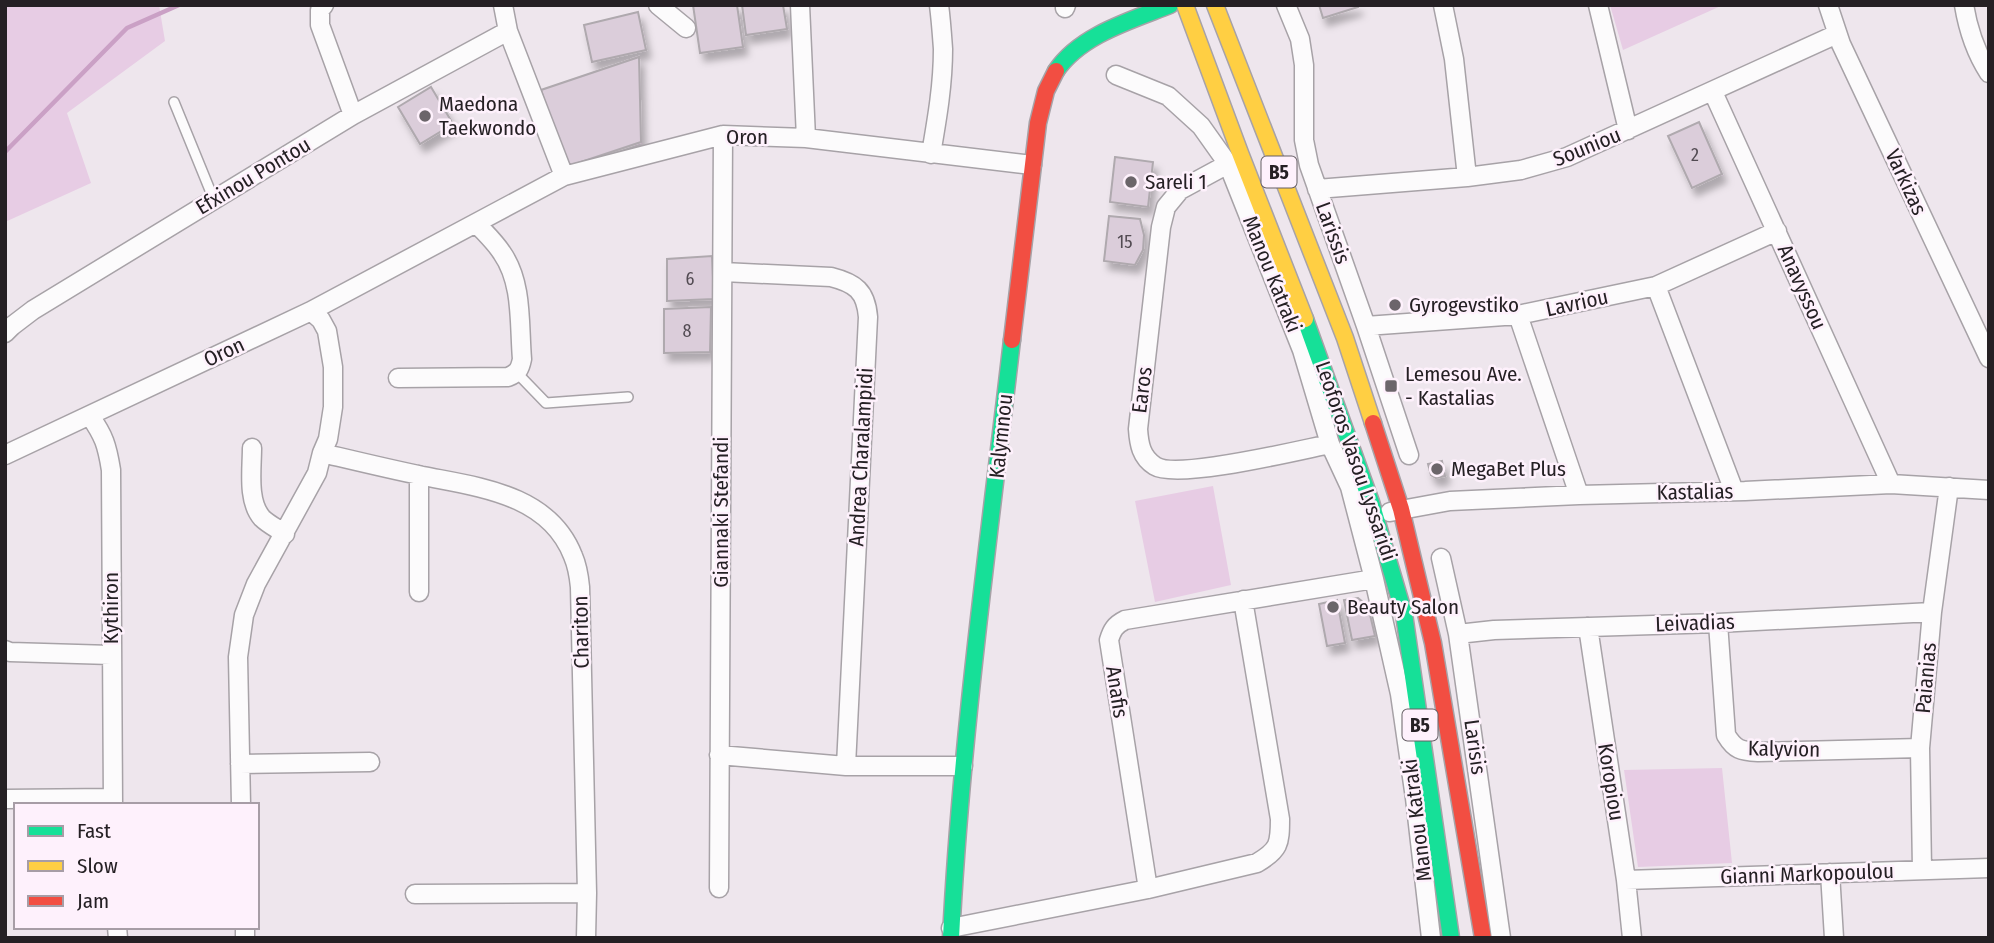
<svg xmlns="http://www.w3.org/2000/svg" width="1994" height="943" viewBox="0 0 1994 943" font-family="'Fira Sans Condensed',sans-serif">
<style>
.green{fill:#e7cce4}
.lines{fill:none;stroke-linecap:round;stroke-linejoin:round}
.stream{stroke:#caa0c5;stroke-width:4.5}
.building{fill:#dbcdda;stroke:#afa9ae;stroke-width:2;filter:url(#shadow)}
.lane-casing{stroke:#a7a2a7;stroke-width:12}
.street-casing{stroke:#a7a2a7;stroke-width:21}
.fast-casing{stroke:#a7a2a7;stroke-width:19}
.slow-casing{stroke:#a7a2a7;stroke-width:19}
.jam-casing{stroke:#a7a2a7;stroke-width:19}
.lane{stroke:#fcfbfc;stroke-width:9}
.street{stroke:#fcfbfc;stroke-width:18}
.fast{stroke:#16e098;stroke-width:16}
.slow{stroke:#ffcf43;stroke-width:16}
.jam{stroke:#f24e42;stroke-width:16}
.poi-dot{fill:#6b656a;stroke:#fef1fc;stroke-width:2.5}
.labels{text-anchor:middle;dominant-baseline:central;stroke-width:5;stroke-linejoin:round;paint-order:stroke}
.number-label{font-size:18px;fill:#524b52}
.shield{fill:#fef1fc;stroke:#665f65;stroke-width:2}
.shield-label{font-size:19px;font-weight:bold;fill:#252024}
.poi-label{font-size:21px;fill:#252024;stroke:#fef1fc;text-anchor:start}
.street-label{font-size:21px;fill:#252024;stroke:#fef1fc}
</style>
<defs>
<filter id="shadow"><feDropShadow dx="4.5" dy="8" stdDeviation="3.5" flood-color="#0004"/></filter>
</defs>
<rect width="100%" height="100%" fill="#eee6ed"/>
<path class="green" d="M5,5H159L165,41L67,113L91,183L5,222Z
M1610,5H1723L1623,50Z
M1213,486L1231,585L1155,602L1135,501Z
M1722,768L1732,863L1638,867L1624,770Z"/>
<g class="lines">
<path class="stream" d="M5,152L127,28L179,5"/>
</g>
<path class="building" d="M693,5H737L743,47L700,53Z
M742,5H783L787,29L746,35Z
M1319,5H1358V7L1323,18Z
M638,12L646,50L592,62L584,25Z
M639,57L641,142L566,167L541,90Z
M431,87L453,124L420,144L398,107Z
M1699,122L1722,174L1692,188L1668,136Z
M1115,157L1153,162L1148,207L1110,202Z
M1109,216L1140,219L1144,235L1143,250L1135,265L1104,261Z
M712,256L714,299L667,301V259Z
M711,307L710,352L664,353V309Z
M1442,461L1445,476L1436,478L1431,475L1428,464Z
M1358,598L1368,606L1375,636L1352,640L1344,600Z
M1337,600L1345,643L1327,646L1319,604Z"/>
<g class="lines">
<g class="lane-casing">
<path id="lane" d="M174,102L214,200
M517,373L546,403L628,397"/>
</g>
<g class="street-casing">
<path id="street" d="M324,5L320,10V25L353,115
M503,5L508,31L564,176
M658,5L686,28
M800,5L806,138
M1286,5L1300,39L1304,65V140L1309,165L1366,326L1409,455
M1443,5L1454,59L1467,177
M1598,5L1628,130
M1828,5L1841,44L1989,358
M1964,5C1968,29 1976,53 1989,73
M1065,8L1066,5
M1116,75L1168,96L1201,126L1228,164L1302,350L1330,444L1350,487L1374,579L1400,694L1415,798L1431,938
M1713,92L1891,484
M931,154C937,119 943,85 943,49C942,35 941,20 939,5
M1228,164L1180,190L1166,207L1161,227L1138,429C1139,444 1141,457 1155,466C1177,480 1300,450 1330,444
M1317,189L1467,177L1521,170L1567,157L1837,34
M723,272L831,277C855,283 866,291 868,317L846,766
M1656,286L1734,491
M1518,315L1579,495
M1366,326L1518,315L1656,286L1777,231
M5,333L12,326L33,310L353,115L508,31
M398,378L508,377C518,373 520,369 522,359C519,324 523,283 502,253C495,242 485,233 477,224
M90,416C104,436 107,445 111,470L113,805
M252,448C252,469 247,501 262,518C268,524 278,529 285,534
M322,453C356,461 389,469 423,476C478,487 549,494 573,556C577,565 579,577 580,587L587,893L586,938
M5,455L311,311L564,176L723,135L806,138L1032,165
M419,475V592
M1390,512L1450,501L1579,495L1745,491L1891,484L1989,490
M1441,558L1458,634L1501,938
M1718,623L1726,735C1735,750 1741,751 1758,752L1920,748
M1588,627L1626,880L1632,938
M1458,634L1494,630L1718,623L1932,612
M5,650L10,652L111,655
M719,755L846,766H963
M240,764L370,762
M5,799L113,798
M241,805L238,657L244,615L256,584L317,473L322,453L328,439L333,407V367L327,331L321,320L311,311
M1922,869L1920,748L1932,612L1949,487
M1830,873L1834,938
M1626,880L1989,868
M719,888L723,135
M1148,889L1109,640C1112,630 1115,625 1125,620L1374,579
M415,894L587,893
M117,927L118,938
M245,927V938
M951,928L1148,889L1257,863C1279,850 1280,844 1280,819L1243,600"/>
</g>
<g class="fast-casing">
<path id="fast" d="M1056,71C1080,35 1132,20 1170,5
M1305,319L1371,502L1404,614L1451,938
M951,938C961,738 989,539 1012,340"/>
</g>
<g class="slow-casing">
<path id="slow" d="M1185,5L1240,153L1305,319
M1215,5L1345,338L1373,423"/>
</g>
<g class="jam-casing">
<path id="jam" d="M1012,340L1038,123L1046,91L1056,71
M1373,423L1401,509L1433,643L1483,938"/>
</g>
<use href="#lane" class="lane"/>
<use href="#street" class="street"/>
<use href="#fast" class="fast"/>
<use href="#slow" class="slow"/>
<use href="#jam" class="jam"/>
</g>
<g class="poi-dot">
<circle cx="425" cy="116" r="7"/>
<circle cx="1131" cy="182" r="7"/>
<circle cx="1395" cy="305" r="7"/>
<rect x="1384" y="379" width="14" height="14" rx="3.5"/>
<circle cx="1437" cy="469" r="7"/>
<circle cx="1333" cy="607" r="7"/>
</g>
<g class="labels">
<g class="number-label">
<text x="1695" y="155">2</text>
<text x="1125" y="242">15</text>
<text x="690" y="279">6</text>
<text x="687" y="331">8</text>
</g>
<g class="shield">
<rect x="1261.5" y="156.5" width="35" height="31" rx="5"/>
<rect x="1402.5" y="709.5" width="35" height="31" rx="5"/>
</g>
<g class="shield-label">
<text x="1279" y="172">B5</text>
<text x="1420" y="725">B5</text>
</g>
<g class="poi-label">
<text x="439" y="104">Maedona<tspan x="439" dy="24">Taekwondo</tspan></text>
<text x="1145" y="182">Sareli 1</text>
<text x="1409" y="305">Gyrogevstiko</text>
<text x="1405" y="374">Lemesou Ave.<tspan x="1405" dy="24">- Kastalias</tspan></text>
<text x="1451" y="469">MegaBet Plus</text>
<text x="1347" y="607">Beauty Salon</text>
</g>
<g class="street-label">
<text x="747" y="137">Oron</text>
<text transform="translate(1587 147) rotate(-22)">Souniou</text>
<text transform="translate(253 176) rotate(-31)">Efxinou Pontou</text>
<text transform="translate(1906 182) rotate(65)">Varkizas</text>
<text transform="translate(1333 233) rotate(70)">Larissis</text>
<text transform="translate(1272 274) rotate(68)">Manou Katraki</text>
<text transform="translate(1802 287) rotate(66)">Anavyssou</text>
<text transform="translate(1577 303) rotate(-12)">Lavriou</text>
<text transform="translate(224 352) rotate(-25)">Oron</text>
<text transform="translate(1142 390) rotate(-83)">Earos</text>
<text transform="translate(1001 436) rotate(-84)">Kalymnou</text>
<text transform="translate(861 457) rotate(-87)">Andrea Charalampidi</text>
<text transform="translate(1356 461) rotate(71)">Leoforos Vasou Lyssaridi</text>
<text transform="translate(1695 492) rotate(-1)">Kastalias</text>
<text transform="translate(721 512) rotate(-90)">Giannaki Stefandi</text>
<text transform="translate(111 608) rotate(-90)">Kythiron</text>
<text transform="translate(1695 623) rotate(-2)">Leivadias</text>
<text transform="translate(581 632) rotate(-91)">Chariton</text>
<text transform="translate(1926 678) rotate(-85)">Paianias</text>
<text transform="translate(1117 692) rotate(81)">Anafis</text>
<text transform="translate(1475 747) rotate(82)">Larisis</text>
<text transform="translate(1784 749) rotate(1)">Kalyvion</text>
<text transform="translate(1611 782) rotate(81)">Koropiou</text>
<text transform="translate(1417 820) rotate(-97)">Manou Katraki</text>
<text transform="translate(1807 874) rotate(-2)">Gianni Markopoulou</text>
</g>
</g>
<rect width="1994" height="943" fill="none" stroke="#252024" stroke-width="14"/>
<rect x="14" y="803" width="245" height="126" fill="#fef1fc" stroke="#a79da6" stroke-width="2"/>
<rect x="28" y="826" width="35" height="10" fill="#16e098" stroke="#a79da6" stroke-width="2"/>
<text x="77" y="838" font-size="21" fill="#252024">Fast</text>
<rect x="28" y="861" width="35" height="10" fill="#ffcf43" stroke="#a79da6" stroke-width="2"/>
<text x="77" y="873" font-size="21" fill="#252024">Slow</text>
<rect x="28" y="896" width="35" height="10" fill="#f24e42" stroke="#a79da6" stroke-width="2"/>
<text x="77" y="908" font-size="21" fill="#252024">Jam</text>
</svg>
